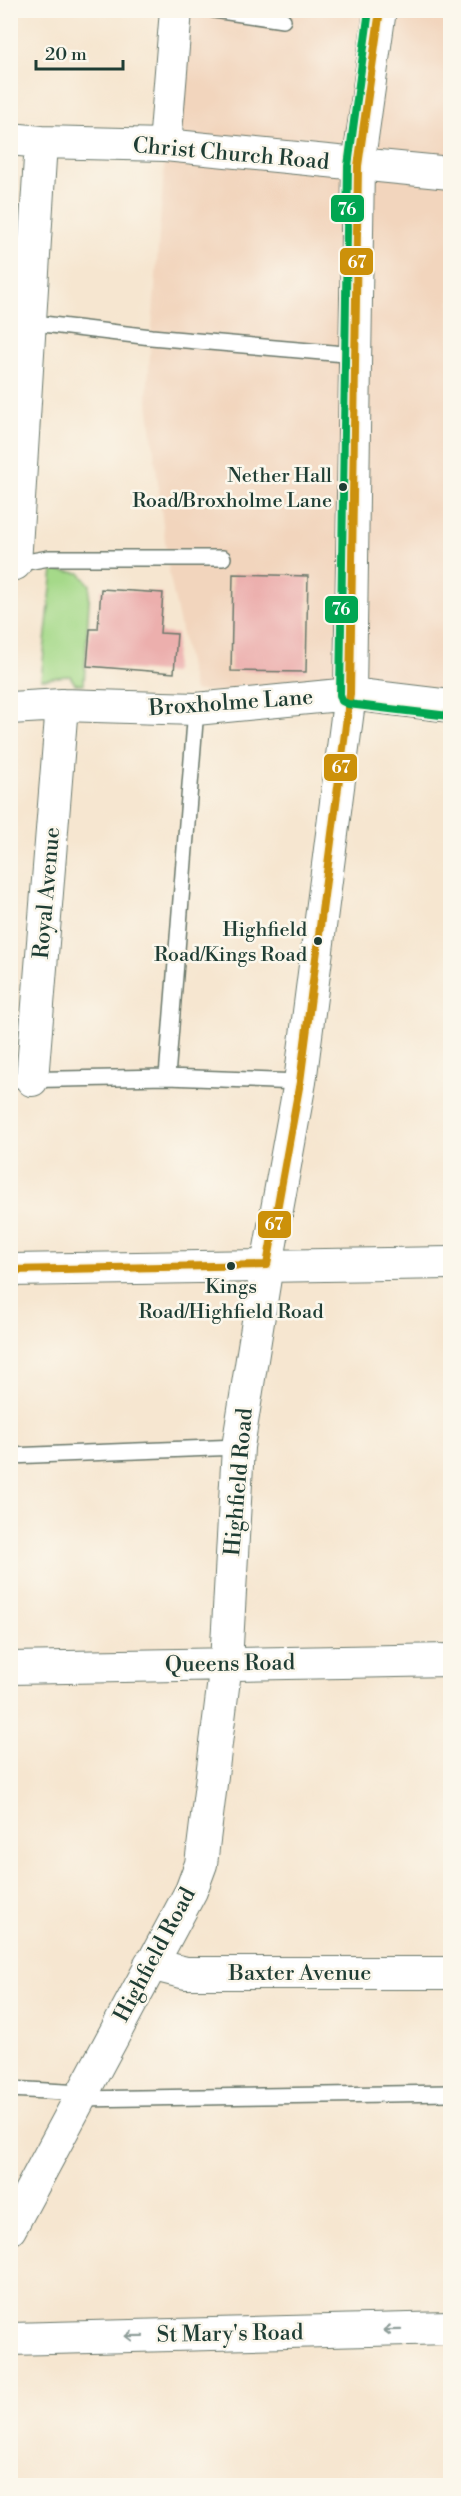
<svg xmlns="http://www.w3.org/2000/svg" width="461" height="2496" viewBox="0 0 461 2496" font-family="'Libre Bodoni',serif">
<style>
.built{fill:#f2d5bd}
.green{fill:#a5d989;stroke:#628b5e;stroke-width:1.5}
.building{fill:#ecafad}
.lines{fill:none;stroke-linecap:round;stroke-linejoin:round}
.lane-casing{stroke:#6a786b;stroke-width:18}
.street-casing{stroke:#6a786b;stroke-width:34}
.path{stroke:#6a786b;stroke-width:4;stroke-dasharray:4.5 4.5;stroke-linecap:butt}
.lane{stroke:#fff;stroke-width:15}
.street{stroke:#fff;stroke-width:32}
.bus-1-casing{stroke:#fbf7ec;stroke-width:12}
.bus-2-casing{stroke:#fbf7ec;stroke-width:12}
.bus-1{stroke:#cc910a;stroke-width:8}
.bus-2{stroke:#00a651;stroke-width:8}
.oneway{stroke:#8f9e9a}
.bus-dot{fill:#1f3d34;stroke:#fbf7ec;stroke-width:2}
.labels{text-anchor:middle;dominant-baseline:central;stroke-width:5;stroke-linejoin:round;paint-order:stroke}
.bus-label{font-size:20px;fill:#1f3d34;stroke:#fbf7ec;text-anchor:end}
.street-label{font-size:22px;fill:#1f3d34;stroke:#fbf7ec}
.line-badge{stroke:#fbf7ec;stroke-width:2}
.badge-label{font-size:16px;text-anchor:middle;font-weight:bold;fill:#fff}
</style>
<rect width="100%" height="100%" fill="#fbf7ec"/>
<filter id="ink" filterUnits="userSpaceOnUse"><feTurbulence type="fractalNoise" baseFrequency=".0167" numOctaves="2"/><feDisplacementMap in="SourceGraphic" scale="12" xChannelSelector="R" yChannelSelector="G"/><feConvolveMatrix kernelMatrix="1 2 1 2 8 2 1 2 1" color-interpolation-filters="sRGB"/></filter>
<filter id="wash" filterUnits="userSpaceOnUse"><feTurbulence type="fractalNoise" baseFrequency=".008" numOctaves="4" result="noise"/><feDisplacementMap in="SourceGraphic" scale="24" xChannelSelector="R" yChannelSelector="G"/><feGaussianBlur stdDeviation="1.35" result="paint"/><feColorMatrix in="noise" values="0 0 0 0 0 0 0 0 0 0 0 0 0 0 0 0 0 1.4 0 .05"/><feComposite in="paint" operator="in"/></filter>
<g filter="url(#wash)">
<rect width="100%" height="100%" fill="#f6e6d0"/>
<path class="built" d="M176,11H450V708L350,694L194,691L169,573L147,394Z"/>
<path class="green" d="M53,570L80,573L90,585L84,684H75L70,676C59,675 52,680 41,679Z"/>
<g id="blocks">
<path class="building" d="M233,574L308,576L306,672L231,671Z
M101,589L163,593L160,633L177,634L174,673L87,666L90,629H98Z"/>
</g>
</g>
<g filter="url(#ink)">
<use href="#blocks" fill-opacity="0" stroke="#6a786b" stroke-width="1.5"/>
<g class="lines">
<g class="lane-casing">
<path id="lane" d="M214,10L283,20
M10,320L151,337L356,355
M10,565L49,558H223
M167,1077L196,709
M10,1080L167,1077L300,1082
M10,1456L238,1447
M10,2089L83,2093
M79,2099L450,2093"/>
</g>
<g class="street-casing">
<path id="street" d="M10,139L41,142L165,145L450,173
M165,145L176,10
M15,564L41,142
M10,708L62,705L196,709L350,694L450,706
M32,1080L62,705
M10,1270L450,1263
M10,1668L450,1660
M150,1964L186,1973H450
M10,2229L191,1891L201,1864L226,1663L238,1447L267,1265L300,1082L350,694L358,166L380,10
M10,2339L450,2328"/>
</g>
<path class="path" d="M10,607L12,592"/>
<use href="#lane" class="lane"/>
<use href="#street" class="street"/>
<g class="bus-1-casing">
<path id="bus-1" d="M10,1270L267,1265L300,1082L350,694L358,166L380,10"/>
</g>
<g class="bus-2-casing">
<path id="bus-2" d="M369,10L348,166L340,695L342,701L348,704L449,716"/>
</g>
<use href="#bus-1" class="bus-1"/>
<use href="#bus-2" class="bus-2"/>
</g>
<defs><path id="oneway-shaft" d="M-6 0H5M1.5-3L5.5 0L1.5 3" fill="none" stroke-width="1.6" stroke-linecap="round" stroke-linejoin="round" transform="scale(1.5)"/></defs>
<g class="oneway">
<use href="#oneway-shaft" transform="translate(392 2330) rotate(179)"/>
<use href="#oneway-shaft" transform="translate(134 2336) rotate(179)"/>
</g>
</g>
<g class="bus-dot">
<circle cx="343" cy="487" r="5"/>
<circle cx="318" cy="941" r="5"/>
<circle cx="231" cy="1266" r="5"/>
</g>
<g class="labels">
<g class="bus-label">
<text x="332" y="476">Nether Hall<tspan x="332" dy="25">Road/Broxholme Lane</tspan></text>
<text x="307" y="930">Highfield<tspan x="307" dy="25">Road/Kings Road</tspan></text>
<text x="231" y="1287" text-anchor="middle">Kings<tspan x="231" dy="25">Road/Highfield Road</tspan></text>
</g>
<g class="street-label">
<text transform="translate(231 154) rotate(5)">Christ Church Road</text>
<text transform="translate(231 703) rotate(-4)">Broxholme Lane</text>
<text transform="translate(47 893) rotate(-85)">Royal Avenue</text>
<text transform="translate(239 1482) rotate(-85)">Highfield Road</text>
<text transform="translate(230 1664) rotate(-1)">Queens Road</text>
<text transform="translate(155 1955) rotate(-62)">Highfield Road</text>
<text x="300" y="1973">Baxter Avenue</text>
<text transform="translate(230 2334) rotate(-1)">St Mary's Road</text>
</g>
</g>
<g class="line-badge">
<rect x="330" y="194" width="35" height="29" rx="6" fill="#00a651"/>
<rect x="339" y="247" width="35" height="29" rx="6" fill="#cc910a"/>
<rect x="324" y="595" width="35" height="29" rx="6" fill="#00a651"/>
<rect x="323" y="753" width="35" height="29" rx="6" fill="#cc910a"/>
<rect x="257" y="1210" width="35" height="29" rx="6" fill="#cc910a"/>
</g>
<g class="badge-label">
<text x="347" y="215">76</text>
<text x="357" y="268">67</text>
<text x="341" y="615">76</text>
<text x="341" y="773">67</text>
<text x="274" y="1230">67</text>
</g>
<rect width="461" height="2496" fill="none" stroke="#fbf7ec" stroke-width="36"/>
<path d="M36 60v9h87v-9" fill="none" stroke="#1f3d34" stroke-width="3"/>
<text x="45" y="60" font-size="18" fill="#1f3d34" stroke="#fbf7ec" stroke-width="4.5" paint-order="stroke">20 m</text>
</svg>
